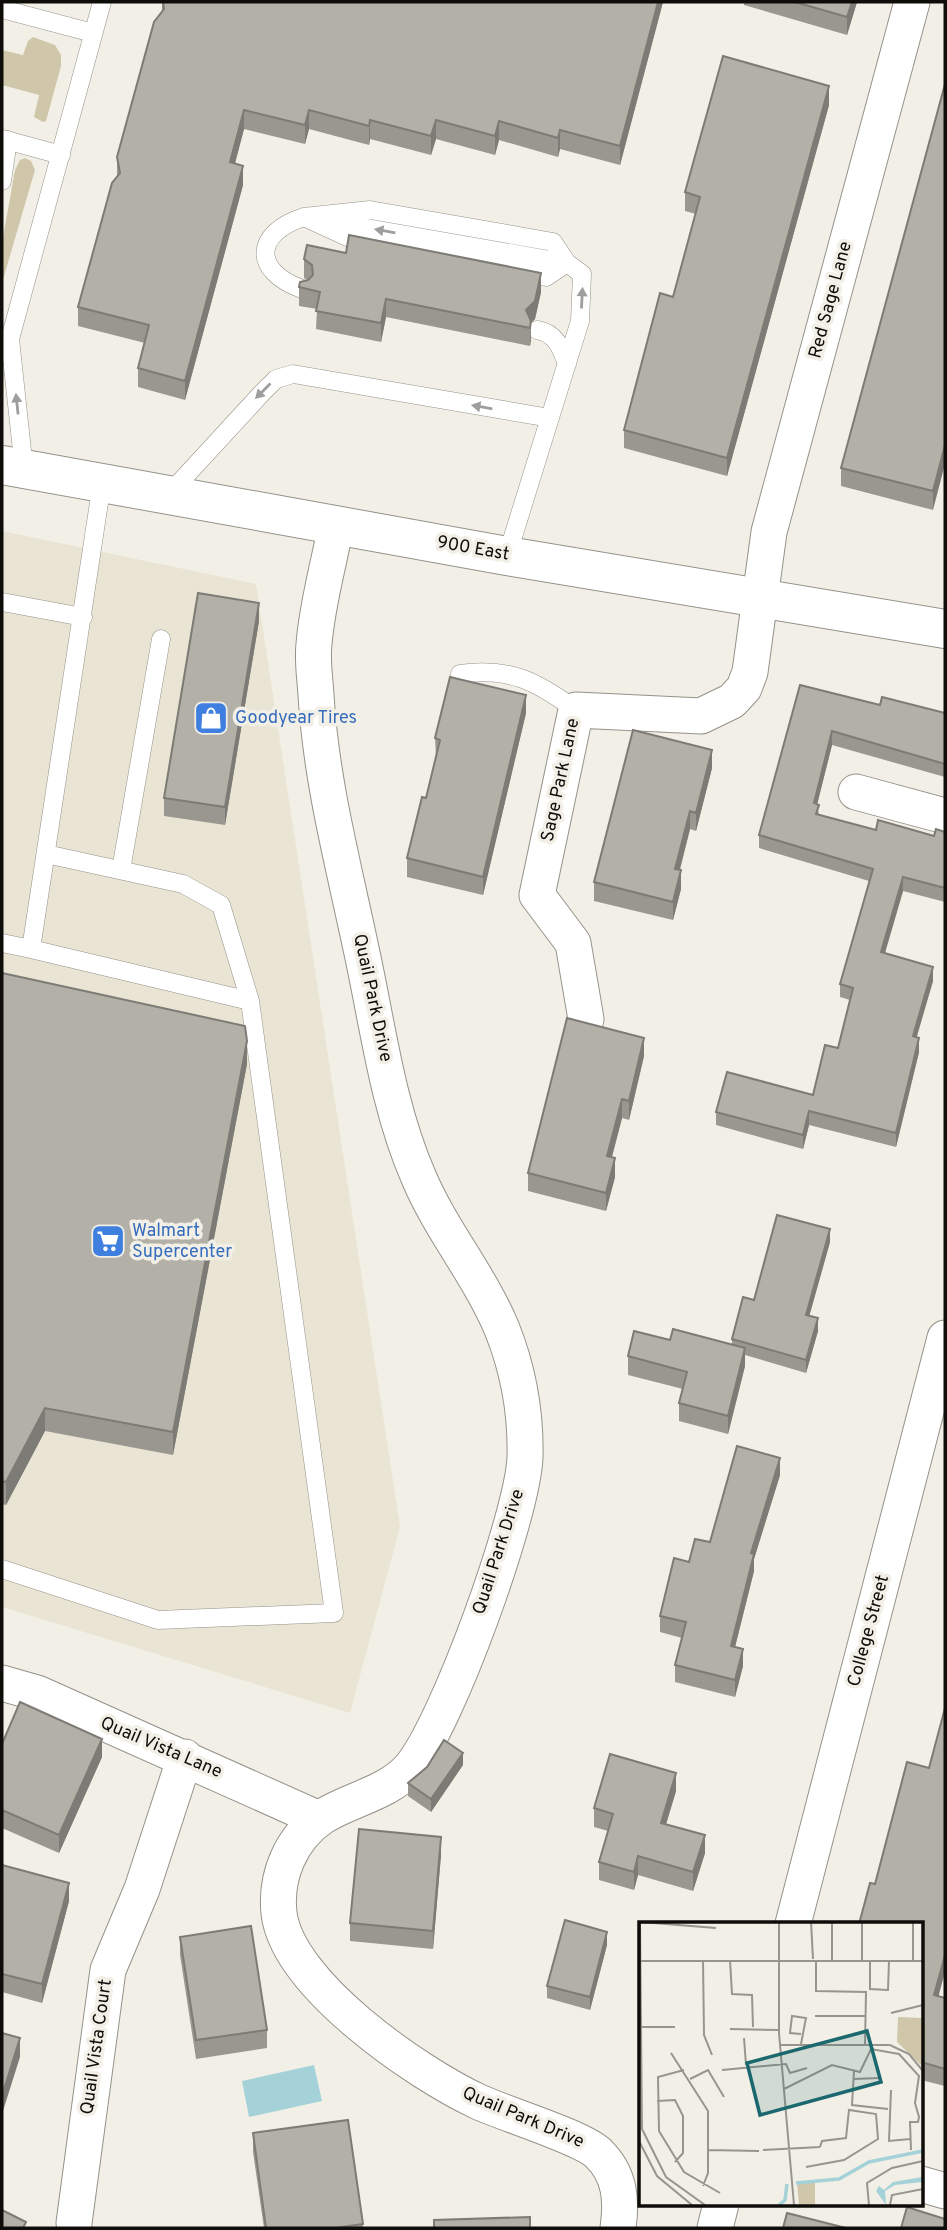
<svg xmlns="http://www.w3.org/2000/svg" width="947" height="2230" viewBox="0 0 947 2230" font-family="Overpass,sans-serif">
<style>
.built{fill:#e9e4d3}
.green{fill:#d0c7aa}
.water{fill:#a5d2d9}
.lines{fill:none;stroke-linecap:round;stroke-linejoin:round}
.lane-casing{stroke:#949289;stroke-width:19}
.street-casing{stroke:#949289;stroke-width:37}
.secondary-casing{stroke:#949289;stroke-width:40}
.lane{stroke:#fff;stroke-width:18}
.street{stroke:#fff;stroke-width:35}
.secondary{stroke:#fff;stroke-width:38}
.wall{fill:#9a9790}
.shaded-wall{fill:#7d7b75}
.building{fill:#b3b0a7;stroke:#7d7b75;stroke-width:2}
.oneway{fill:#9f9e9d}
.labels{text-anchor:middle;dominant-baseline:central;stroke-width:7;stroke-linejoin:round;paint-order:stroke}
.street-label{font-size:18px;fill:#0e0d0a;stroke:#f2f0e6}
.shop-label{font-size:18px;fill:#366cbe;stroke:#f2f0e6;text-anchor:start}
.inset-river{fill:none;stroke:#a5d2d9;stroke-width:3.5}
.inset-road{fill:none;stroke:#97958e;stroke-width:2}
.view{fill:#1b686e;fill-opacity:0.15;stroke:#1b686e;stroke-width:3.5}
.inset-edge{fill:none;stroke:#0e0d0a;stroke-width:3.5}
</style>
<rect width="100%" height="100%" fill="#f2f0e6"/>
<path class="built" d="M2,531L256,584L400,1527L350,1713L2,1607Z"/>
<path class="green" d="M33,37L55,45L61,55V66L46,121L43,122L34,117L39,95L2,85V50L23,55L28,41Z
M25,158L31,161L35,170L2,283V243L15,170L20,160Z"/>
<path class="water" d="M314,2065L322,2101L249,2117L242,2081Z"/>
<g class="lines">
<g class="lane-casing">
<path id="lane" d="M2,9L93,33
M2,139L61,155
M2,181L8,140
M370,210L553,242L567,263L546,277L363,244L304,217Z
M302,289C252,271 254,233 304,217L567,263L582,274L580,321L507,556
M537,330C556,333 561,348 567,364
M10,339L24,469
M2,353L10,339L102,2
M168,495L261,394L276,379L293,374L550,418
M2,602L83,617
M460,674C510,667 536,681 576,710
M46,854L183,884L221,905L250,1001
M121,870L161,639
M2,943L31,949
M2,1569L158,1620L334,1613L250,1001L31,949L102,483"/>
</g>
<g class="street-casing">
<path id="street" d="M336,525C329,564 317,604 314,644C312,660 315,678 316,695C321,782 344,867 362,953C378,1027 388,1108 419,1178C441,1230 480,1276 502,1329C518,1369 526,1414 525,1457C523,1515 447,1725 410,1768C387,1794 350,1799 322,1817C291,1838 275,1876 279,1913C287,1984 418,2074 479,2102C505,2114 584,2138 599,2154C620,2175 622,2200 618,2228
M856,792L945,816
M586,1019L573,943L537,895L576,710L701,716L732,701L744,688L750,672L769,532L912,2
M2,1683L37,1693L319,1819
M793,1924L945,1338
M921,2184L945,2191
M74,2223L108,1970L142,1889L185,1757
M715,2228L721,2204"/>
</g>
<g class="secondary-casing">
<path id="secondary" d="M2,465L507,556L945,629"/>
</g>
<use href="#lane" class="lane"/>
<use href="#street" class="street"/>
<use href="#secondary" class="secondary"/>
</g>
<path class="wall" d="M162,2H663L620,165L560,149L558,157L499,140L495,155L436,139L431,155L370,139L369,145L309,129L305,144L244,129L235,164L243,185L185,400L138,387V368L145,343L78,326V307L117,176V157L162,12Z
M744,2H857L847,35L744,5Z
M945,84L933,510L841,486V468Z
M829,105L727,476L624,448V430L673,297L696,214L685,211V192Z
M304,259L541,292L535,319L531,323V340L530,346L386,317L381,342L316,329L317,309L299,306V287L308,280L304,278Z
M259,621L225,825L164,816V798Z
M800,685L880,705L945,713V777L832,745L817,804L819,815L876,830L934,836L945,832V902L903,891L885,953L933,981L916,1037L919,1052L896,1147L809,1125L803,1149L716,1125V1112L813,1095L838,1048L850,1000L840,997V984L869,881L759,848V835Z
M526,713L483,895L407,877V858L426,798L436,757L435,738Z
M712,768L696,831L690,829L680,870L681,889L673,920L594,901V882Z
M2,973L247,1064L173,1455L45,1431L6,1505L2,1504Z
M644,1056L629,1120L622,1118L612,1157L615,1177L606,1211L528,1191V1173Z
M830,1242L809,1316L818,1331L806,1373L745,1355V1366L728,1434L679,1421V1403L683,1389L628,1375V1356L670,1340L732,1344V1339L754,1300Z
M780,1475L754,1559V1571L735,1647L743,1666L735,1697L675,1682V1665L682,1638L660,1632V1616L689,1562Z
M2,1744L102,1757L59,1853L2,1828Z
M463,1765L431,1812L408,1796V1783Z
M676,1791L666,1824L705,1853L693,1891L638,1875L634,1890L599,1880V1862L608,1831L594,1827V1808Z
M441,1855L433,1949L350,1941V1923Z
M2,1865L69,1901L42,2003L2,1992Z
M921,1924L939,1997L945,1998V2086L921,2080Z
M180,1937L267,2030V2048L196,2059L180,1955Z
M607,1945L590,2010L547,1998V1986Z
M253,2133L363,2224V2228H264L253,2152Z"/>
<path class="shaded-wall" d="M658,2H663L620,165V146Z
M852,2H857L847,35V17Z
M829,86V105L727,476V458Z
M244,110V129L230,181V162Z
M309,110V129L305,144V125Z
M370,120V139L369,145V126Z
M436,120V139L431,155V136Z
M499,121V140L495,155V136Z
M560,130V149L558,157V138Z
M243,166V185L185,400V381Z
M541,273V292L535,319L531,323V340L530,346L531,323L526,328V310Z
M386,299V317L381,342V323Z
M945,445V464L933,510V491Z
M259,603V621L225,825V807Z
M526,695V713L483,895V877Z
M832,731V745L814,817V803Z
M712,750V768L696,831V813Z
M690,811V829L675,887V869Z
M681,870V889L673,920V902Z
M903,877V891L881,966V952Z
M933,967V981L913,1050V1036Z
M644,1038V1056L629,1120V1101Z
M919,1038V1052L896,1147V1133Z
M247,1041V1064L173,1455V1432Z
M622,1099V1118L607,1175V1156Z
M809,1111V1125L803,1149V1135Z
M615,1158V1177L606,1211V1193Z
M830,1229V1242L806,1328V1315Z
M818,1318V1331L806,1373V1360Z
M745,1348V1366L728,1434V1416Z
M45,1408V1431L6,1505V1482Z
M780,1458V1475L754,1559V1571L731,1663V1646L751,1553Z
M743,1649V1666L735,1697V1680Z
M102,1739V1757L59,1853V1835Z
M463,1753V1765L431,1812V1799Z
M676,1773V1791L661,1841V1823Z
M705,1835V1853L693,1891V1872Z
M441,1837V1855L433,1949V1931Z
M638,1856V1875L634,1890V1872Z
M69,1883V1901L42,2003V1984Z
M607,1932V1945L590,2010V1997Z
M945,1955V1972L934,2013V1995Z
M20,2038V2057L2,2114V2096Z"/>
<path class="building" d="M163,2H658L620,146L560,130L558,138L499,121L495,136L436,120L431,136L370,120L369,126L309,110L305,125L244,110L230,162L243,166L185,381L138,368L149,325L78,307L112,183L120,173L117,157L154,22L164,9Z
M795,2H852L847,17Z
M723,56L829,86L727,458L624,430L660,293L673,297L700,197L685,192Z
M945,84V445L933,491L841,468Z
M349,235L541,273L535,301L526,310L531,321L530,328L386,299L381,323L316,311L320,292L299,287L300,282L308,280L313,275L312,265L304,259L307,245L346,253Z
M198,593L259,603L225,807L164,798Z
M450,677L526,695L483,877L407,858L422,797L426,798L440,740L435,738Z
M800,685L880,705L882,697L945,713V764L832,731L814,803L819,805L816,814L876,830L878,820L934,836L936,829L945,832V888L903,877L881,952L933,967L913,1036L919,1038L896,1133L809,1111L803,1135L716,1112L727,1072L813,1095L825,1045L838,1048L853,988L840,984L873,869L759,835Z
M633,730L712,750L696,813L690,811L675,869L681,870L673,902L594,882Z
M2,973L245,1026L247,1041L173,1432L45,1408L6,1482L2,1481Z
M567,1018L644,1038L629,1101L622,1099L607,1156L615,1158L606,1193L528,1173Z
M777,1215L830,1229L806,1315L818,1318L806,1360L732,1339L743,1297L754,1300Z
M673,1329L745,1348L728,1416L679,1403L687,1372L628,1356L634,1331L670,1340Z
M737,1446L780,1458L751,1553L754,1554L731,1646L743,1649L735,1680L675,1665L686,1622L660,1616L674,1558L689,1562L695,1539L710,1542Z
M20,1702L102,1739L59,1835L2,1810V1744Z
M945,1708V1955L934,1995L945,1998V2069L921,2062V1924H859L870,1883L875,1884L907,1762L929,1768Z
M444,1740L463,1753L431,1799L408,1783L427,1767Z
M610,1754L676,1773L661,1823L705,1835L693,1872L638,1856L634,1872L599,1862L613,1814L594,1808Z
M359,1829L441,1837L433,1931L350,1923Z
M2,1865L69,1883L42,1984L2,1974Z
M565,1920L607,1932L590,1997L547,1986Z
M251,1926L267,2030L196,2040L180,1937Z
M2,2033L20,2038L2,2096Z
M348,2120L363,2224L335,2228H266L253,2133Z
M907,2207L945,2219V2228H901Z
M2,2210L26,2222L23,2228H2Z
M787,2213L846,2228H783Z
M530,2217V2228H434V2220Z"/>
<defs><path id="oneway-solid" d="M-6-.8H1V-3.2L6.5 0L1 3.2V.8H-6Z" transform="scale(1.75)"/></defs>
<g class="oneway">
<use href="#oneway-solid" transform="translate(385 231) rotate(-170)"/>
<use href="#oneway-solid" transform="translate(582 298) rotate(-87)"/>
<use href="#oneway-solid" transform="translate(263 391) rotate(135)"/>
<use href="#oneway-solid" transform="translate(17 404) rotate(-96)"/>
<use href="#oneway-solid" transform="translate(482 407) rotate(-170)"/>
</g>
<defs>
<g id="shop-square" transform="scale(1.75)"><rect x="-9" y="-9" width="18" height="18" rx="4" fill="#3f7fe0" stroke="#f2f0e6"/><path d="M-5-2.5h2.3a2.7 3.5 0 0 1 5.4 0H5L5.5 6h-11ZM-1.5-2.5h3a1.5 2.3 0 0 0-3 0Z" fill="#fff"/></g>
<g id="supermarket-square" transform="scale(1.75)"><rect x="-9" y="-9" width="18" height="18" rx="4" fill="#3f7fe0" stroke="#f2f0e6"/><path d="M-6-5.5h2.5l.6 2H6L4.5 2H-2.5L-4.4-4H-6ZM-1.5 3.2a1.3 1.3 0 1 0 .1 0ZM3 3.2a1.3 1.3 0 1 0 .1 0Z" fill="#fff"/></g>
</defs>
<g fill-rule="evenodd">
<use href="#shop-square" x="211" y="718"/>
<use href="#supermarket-square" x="108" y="1241"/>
</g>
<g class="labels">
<g class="street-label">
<text transform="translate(831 300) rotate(-75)">Red Sage Lane</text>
<text transform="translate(473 549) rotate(10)">900 East</text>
<text transform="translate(561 780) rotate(-78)">Sage Park Lane</text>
<text transform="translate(372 998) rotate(78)">Quail Park Drive</text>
<text transform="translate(499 1552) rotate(-72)">Quail Park Drive</text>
<text transform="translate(869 1631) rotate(-75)">College Street</text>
<text transform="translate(161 1748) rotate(23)">Quail Vista Lane</text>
<text transform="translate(97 2047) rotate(-82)">Quail Vista Court</text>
<text transform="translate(523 2118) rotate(23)">Quail Park Drive</text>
</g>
<g class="shop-label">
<text x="235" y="718">Goodyear Tires</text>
<text x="132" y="1231">Walmart<tspan x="132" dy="21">Supercenter</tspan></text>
</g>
</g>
<g transform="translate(639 1922)">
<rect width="284" height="284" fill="#f2f0e6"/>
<path d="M259,95L283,96V144L258,120ZM176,260V283H160L158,261Z" fill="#d0c7aa"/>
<path d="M283,255V260L256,263L246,269L247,283L237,269L240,264L245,268L254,260Z" fill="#a5d2d9"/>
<path class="inset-river" d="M157,261L200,257L230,240L284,229M140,283L146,278L148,262"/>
<path class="inset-road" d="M1,0L3,207L27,255L66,283M2,0L77,6M140,0V111L155,283M172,0L174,37M193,0V39M274,0V39M64,38L65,113L73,133M91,38L93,72L113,73L114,105M177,38V69L227,70L226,122M0,39H284M223,39V0M231,39V67L249,68L250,39M252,91L284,83M176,94H227M1,105H36M91,107L140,108M162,112L151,111L153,94L167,96L162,122M105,116L107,143M141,123H251L270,132L284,149M32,131L69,189V251L64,264M45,148L19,155L20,209L45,250L81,271M83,148L147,142L151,151L168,146M215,149L213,183L249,187M51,157L69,148L85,175M214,157L241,156M145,167L193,143L221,150L232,127L260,132L280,154L276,181L280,195L279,200H271L272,228M252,168L250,219L271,217M18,179L36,178L44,194V231L36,240M0,219L18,254L53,283M69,228L120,229M124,228L181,225M167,245L205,238L239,217L237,192L210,188L207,216L183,219L181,225M230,283L228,261L253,246L284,239M251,283L253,273L284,267"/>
<path class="view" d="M228,109L242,160L121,193L108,141Z"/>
<rect width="284" height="284" class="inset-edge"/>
</g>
<rect width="947" height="2230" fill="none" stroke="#0e0d0a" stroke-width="7"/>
</svg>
